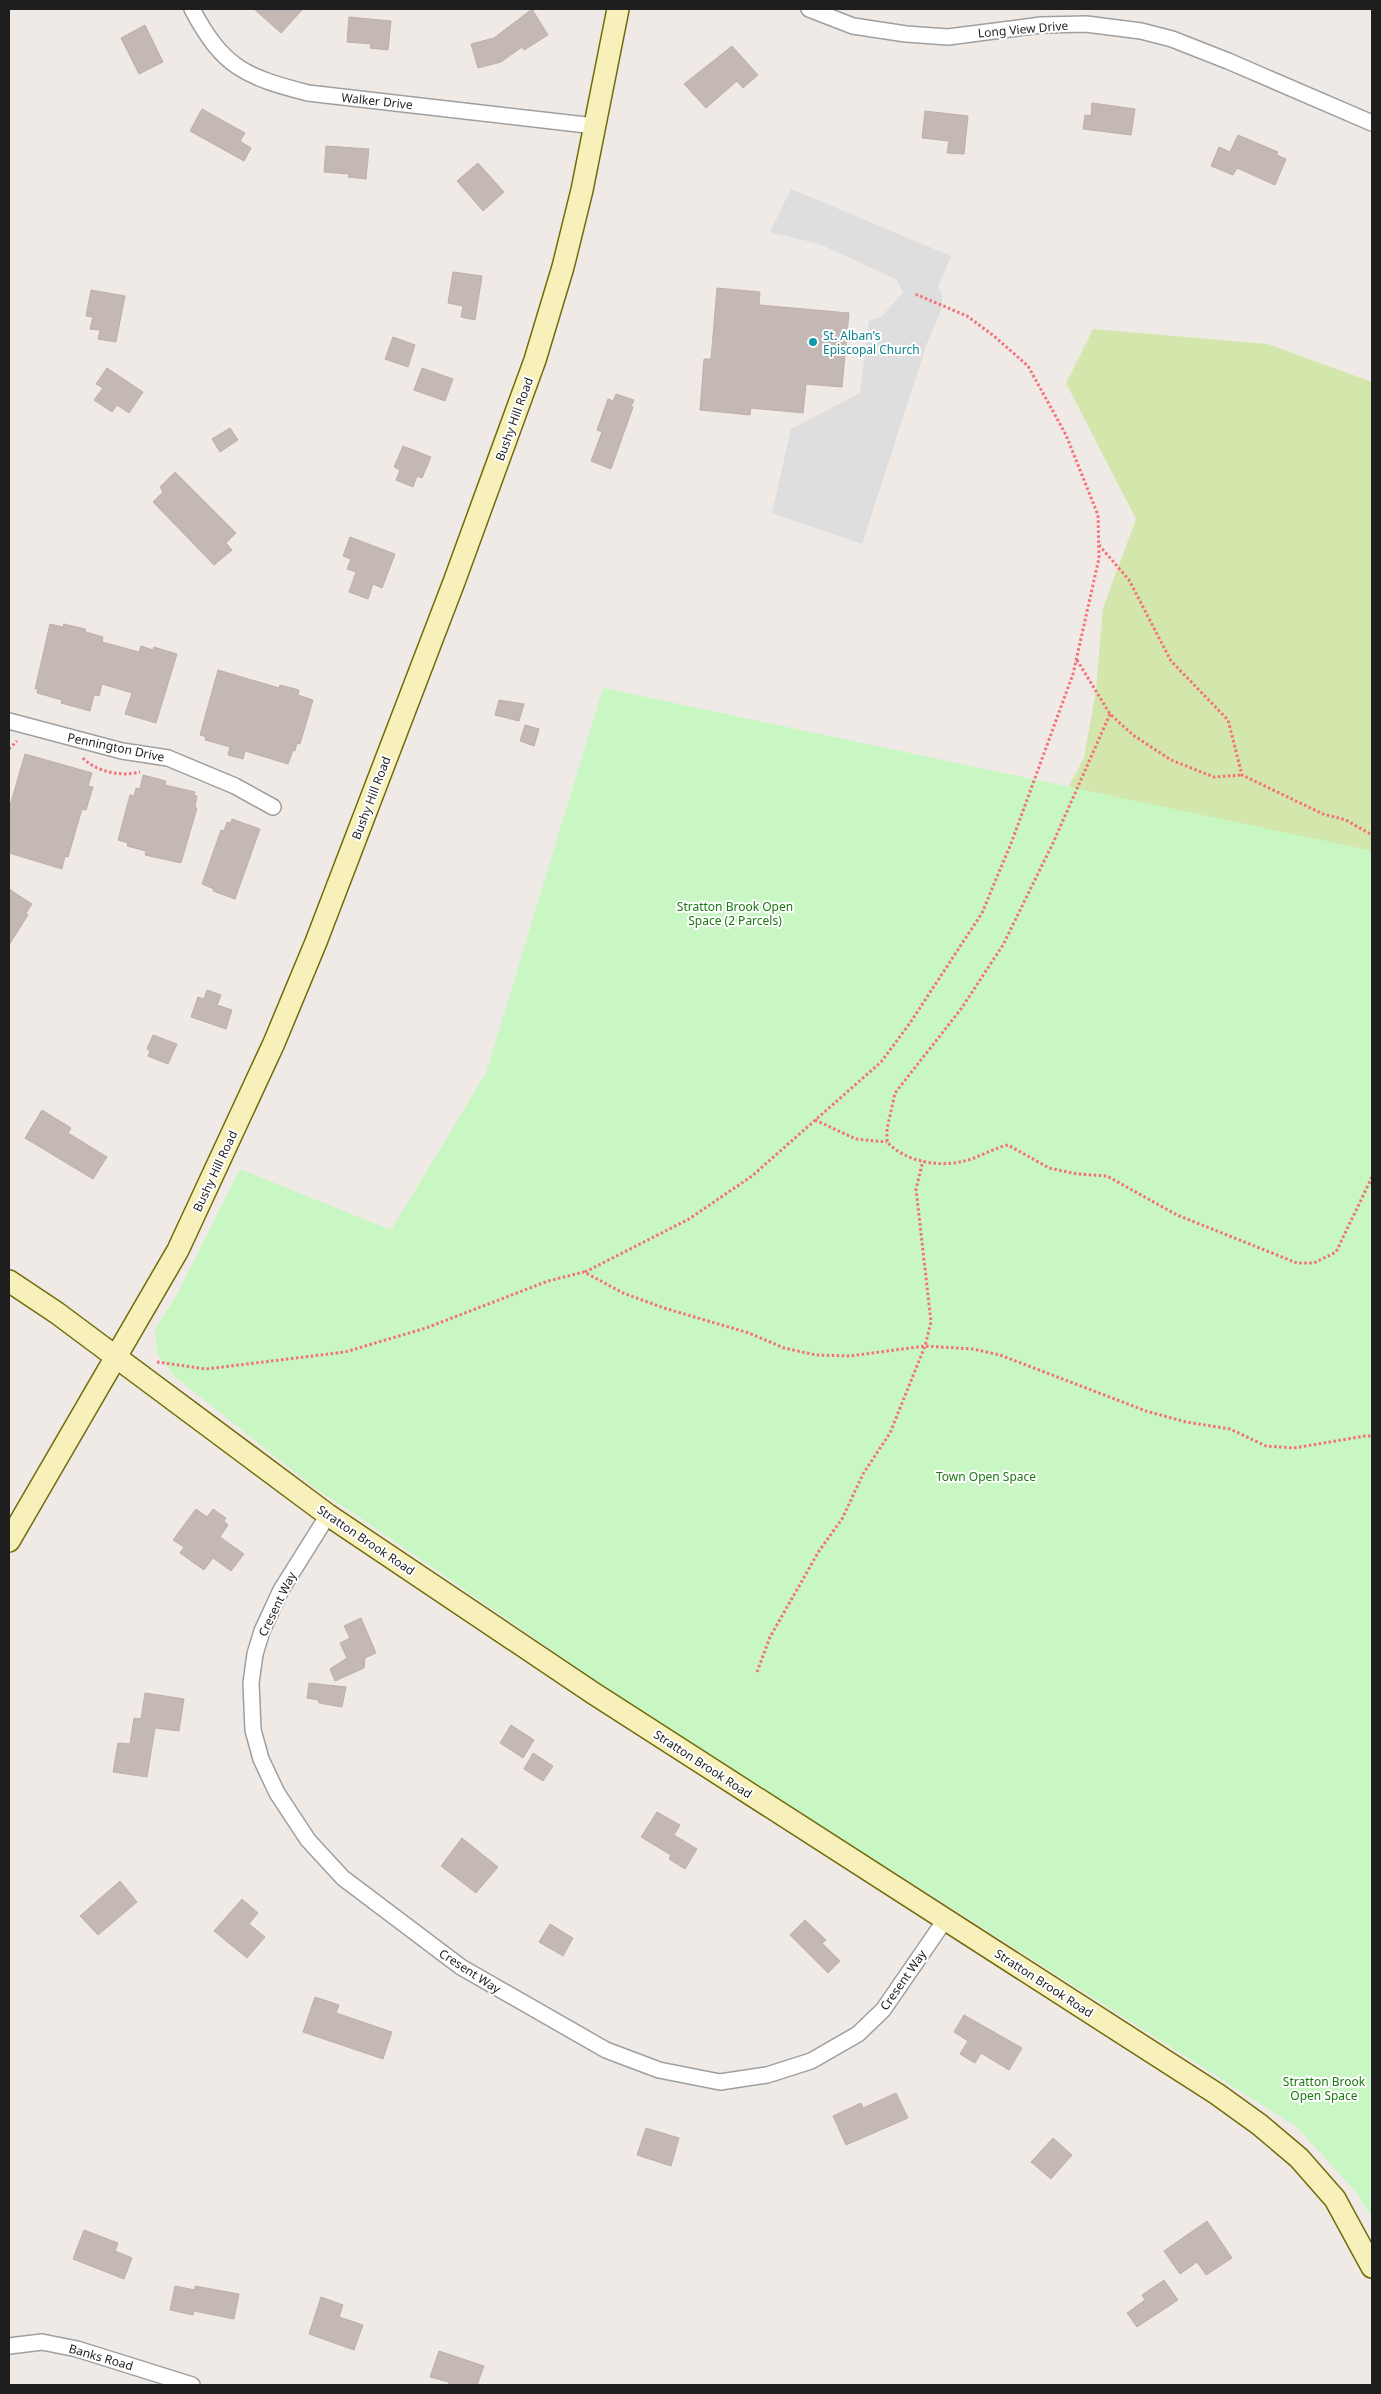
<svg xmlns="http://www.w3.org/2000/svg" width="1381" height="2394" viewBox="0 0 1381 2394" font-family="'Noto Sans',sans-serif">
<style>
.grass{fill:#d3e7ac}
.park{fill:#c8f7c3}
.parking{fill:#dedede}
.building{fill:#c3b8b4;stroke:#c0aea7}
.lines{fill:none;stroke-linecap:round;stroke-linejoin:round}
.street-casing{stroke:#9f9f9f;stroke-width:18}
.secondary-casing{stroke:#716b09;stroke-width:24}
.path{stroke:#f57079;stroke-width:3;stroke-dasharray:2.5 2.5;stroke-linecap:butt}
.street{stroke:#fff;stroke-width:15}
.secondary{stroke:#f7f0ba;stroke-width:21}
.culture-dot{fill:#0f9aa8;stroke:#fff;stroke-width:2}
.labels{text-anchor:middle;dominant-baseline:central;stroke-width:4;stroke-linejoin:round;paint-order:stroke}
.street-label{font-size:12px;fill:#1e1e1e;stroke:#fff}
.culture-label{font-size:12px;fill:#0d838f;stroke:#fff;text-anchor:start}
.park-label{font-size:12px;fill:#19790f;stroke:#fff}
</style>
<rect width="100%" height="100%" fill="#efeae5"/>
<path class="grass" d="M1093,329L1268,344L1372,382V1197L1023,871L1084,758L1096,690L1103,608L1136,519L1066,383Z"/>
<path class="park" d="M603,688L1368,850L1372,853V2218L1356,2192L1297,2127L893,1871L709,1759L349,1510L316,1489L174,1376L157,1353L155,1329L175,1298L240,1169L391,1230L486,1073Z"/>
<path class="parking" d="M791,189L951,256L938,287L943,297L940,313L928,340L862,544L772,513L791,429L860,393L869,321L881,317L903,293L897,280L850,258L819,244L770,232Z"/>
<path class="building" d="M254,9H303L281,33Z
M532,9L548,35L524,50L522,47L501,62L478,68L471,44L494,38Z
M349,17L391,21L388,50L370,48L371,44L347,42Z
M145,25L163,62L139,74L121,38Z
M732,46L758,75L743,88L737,81L706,108L684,84Z
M1092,103L1135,109L1131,135L1083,129L1085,115L1091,116Z
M202,109L245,133L240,141L251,148L244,161L190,131Z
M925,111L968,116L964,154L947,153L949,141L922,138Z
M1238,135L1278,152L1277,155L1286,159L1275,185L1237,168L1233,175L1211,166L1219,147L1230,152Z
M326,146L369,149L366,179L348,177L349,174L324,172Z
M478,163L504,192L483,211L457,181Z
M453,272L482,276L475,320L461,317L463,306L448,303Z
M717,288L760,292L759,305L849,313L842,387L806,384L803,413L751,408L750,415L700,410L704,359H711Z
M91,290L125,296L116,342L98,339L100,330L90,329L93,317L86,316Z
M393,337L415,345L408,367L385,359Z
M107,368L143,392L129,413L117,405L112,412L94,400L103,388L96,384Z
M422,368L453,379L445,401L414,390Z
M616,394L634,400L631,407H633L611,469L591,461L602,432L597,430L608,399L613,401Z
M230,428L238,440L220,452L212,439Z
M403,446L431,457L422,478L417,476L413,487L396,480L400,470L394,467Z
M175,472L236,533L226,543L232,550L214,565L153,502L163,492L160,487Z
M350,537L395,554L382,588L373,584L368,599L349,592L356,572L347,569L351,559L343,556Z
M50,624L63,627L64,624L85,629L86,632L103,637L102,642L139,652L141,646L153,650L154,647L177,654L156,723L125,714L132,693L102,684L99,696L94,695L90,711L61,703L62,700L37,693L38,689H35Z
M218,670L279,688L280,685L299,690L298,695L313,700L300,744L297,743L295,751L293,750L288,764L245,751L243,759L228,755L230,747L205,740L206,737L200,735Z
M499,700L524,704L519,721L495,715Z
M525,725L539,729L534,746L520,741Z
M25,754L92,773L88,786L93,787L86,810L82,809L68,857L65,856L62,869L9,853V809Z
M143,775L166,781L165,785L195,792L194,795L197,796L195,807L197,808L181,863L145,855L146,851L127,846L128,843L118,840L130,795L134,796L136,788L140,789Z
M232,819L260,829L235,899L213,891L214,889L202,884L221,830L224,831L227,822L231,823Z
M9,889L32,904L26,913L28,915L9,945Z
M207,990L221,995L217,1005L232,1010L226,1029L191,1017L198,997L204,999Z
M153,1035L177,1044L168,1064L148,1056L150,1051L147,1049Z
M42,1110L71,1128L68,1133L107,1157L93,1179L25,1138Z
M196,1509L207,1517L213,1509L226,1518L224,1521L228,1525L220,1537L244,1554L231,1571L213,1558L204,1570L180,1553L184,1547L173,1540Z
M361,1618L376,1653L365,1658L364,1668L335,1681L330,1669L347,1658L340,1643L350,1638L344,1626Z
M309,1683L346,1687L342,1707L319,1703L318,1700L307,1698Z
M145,1693L184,1699L179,1731L155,1728L147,1777L113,1772L118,1743L130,1744L134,1718L141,1719Z
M511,1725L534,1740L523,1758L500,1743Z
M533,1753L553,1766L543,1781L524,1769Z
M657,1812L680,1825L674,1835L697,1849L685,1869L669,1859L671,1855L641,1837Z
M462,1838L498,1867L476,1893L441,1866Z
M120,1881L137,1902L98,1935L80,1916Z
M242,1899L258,1913L249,1924L265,1937L247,1958L214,1931Z
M805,1920L826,1940L822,1943L840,1961L828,1973L790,1935Z
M550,1924L573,1938L563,1956L539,1942Z
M315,1997L339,2005L336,2013L392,2032L383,2059L303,2032Z
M964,2015L1022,2048L1009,2070L981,2053L975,2063L960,2054L968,2041L954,2032Z
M896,2093L908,2118L846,2145L833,2116L861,2103L863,2108Z
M646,2128L679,2138L671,2166L637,2155Z
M1053,2138L1072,2155L1051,2179L1031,2162Z
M1207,2221L1232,2258L1206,2275L1197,2262L1180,2274L1164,2251Z
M84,2230L118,2243L115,2251L132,2258L124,2279L73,2259Z
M1164,2280L1178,2300L1137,2327L1127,2313L1145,2300L1142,2295Z
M175,2286L195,2290V2286L239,2294L234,2319L194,2311L193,2315L170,2310Z
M321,2297L343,2305L339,2317L363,2325L354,2350L309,2334Z
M439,2351L484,2366L477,2385H448L449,2382L430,2377Z"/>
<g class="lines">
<g class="street-casing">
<path id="street" d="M192,9C223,68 246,77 308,93L595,126
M809,9L853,26L906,34L948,37L1041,25L1086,24L1141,31L1172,39L1228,61L1372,123
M9,721L122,751L168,758L235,786L273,807
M328,1515L281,1590L262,1631L255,1654L251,1683L253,1730L261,1759L277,1793L308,1840L343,1878L461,1967L606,2050L659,2070L720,2082L767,2075L811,2061L858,2034L883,2010L945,1920
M9,2346L42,2342L77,2349L192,2385"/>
</g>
<g class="secondary-casing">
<path id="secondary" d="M9,1281L57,1313L328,1515L593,1693L1217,2094L1260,2125L1299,2158L1335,2199L1372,2267
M9,1541L178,1250L274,1043L316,942L454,582L535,360L563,267L582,190L618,9"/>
</g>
<path class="path" d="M1099,545L1129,580L1171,661L1228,720L1242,775L1323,814L1346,820L1372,835
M1077,660L1110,714L1133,735L1171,760L1214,777L1242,775
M1110,714L1053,843L1003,945L961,1009L895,1093L887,1129V1142C904,1161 939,1168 964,1161C978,1158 991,1149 1008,1145L1049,1168L1077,1174L1107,1176L1177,1215L1297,1263H1314L1336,1252L1372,1177
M9,749L17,741
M83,758C96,772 122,777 140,772
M815,1120L856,1139L887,1142
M585,1272L689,1219L752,1176L881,1062L910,1023L982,913L1012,841L1073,674L1099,558L1098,515L1066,435L1028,366L994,336L967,316L915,294
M157,1362L206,1369L345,1352L426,1328L548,1281L584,1272L623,1293L664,1308L749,1333L784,1348L816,1355L850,1356L925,1346L973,1349L1000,1355L1146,1411L1186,1422L1230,1429L1266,1446L1294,1448L1365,1436H1372
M757,1672L770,1637L819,1551L842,1519L863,1474L890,1433L925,1346L931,1322L916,1189L923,1161"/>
<use href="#street" class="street"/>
<use href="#secondary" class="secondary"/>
</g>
<circle class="culture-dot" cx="813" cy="342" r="5"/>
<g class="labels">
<g class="street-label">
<text transform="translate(1023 29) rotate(-5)">Long View Drive</text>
<text transform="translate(377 101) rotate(6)">Walker Drive</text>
<text transform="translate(514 419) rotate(-70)">Bushy Hill Road</text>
<text transform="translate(116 747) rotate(12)">Pennington Drive</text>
<text transform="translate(371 798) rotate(-69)">Bushy Hill Road</text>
<text transform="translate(215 1171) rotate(-65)">Bushy Hill Road</text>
<text transform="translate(366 1540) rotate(34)">Stratton Brook Road</text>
<text transform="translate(277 1604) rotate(-64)">Cresent Way</text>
<text transform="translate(703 1764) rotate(33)">Stratton Brook Road</text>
<text transform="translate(470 1971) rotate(33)">Cresent Way</text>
<text transform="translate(903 1980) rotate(-55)">Cresent Way</text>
<text transform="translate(1044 1983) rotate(33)">Stratton Brook Road</text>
<text transform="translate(101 2357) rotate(16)">Banks Road</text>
</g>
<g class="culture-label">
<text x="823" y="335">St. Alban's<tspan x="823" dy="14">Episcopal Church</tspan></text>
</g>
<g class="park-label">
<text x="735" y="906">Stratton Brook Open<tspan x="735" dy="14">Space (2 Parcels)</tspan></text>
<text x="986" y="1476">Town Open Space</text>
<text x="1324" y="2081">Stratton Brook<tspan x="1324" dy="14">Open Space</tspan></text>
</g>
</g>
<rect width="1381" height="2394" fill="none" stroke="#1e1e1e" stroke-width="20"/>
</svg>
